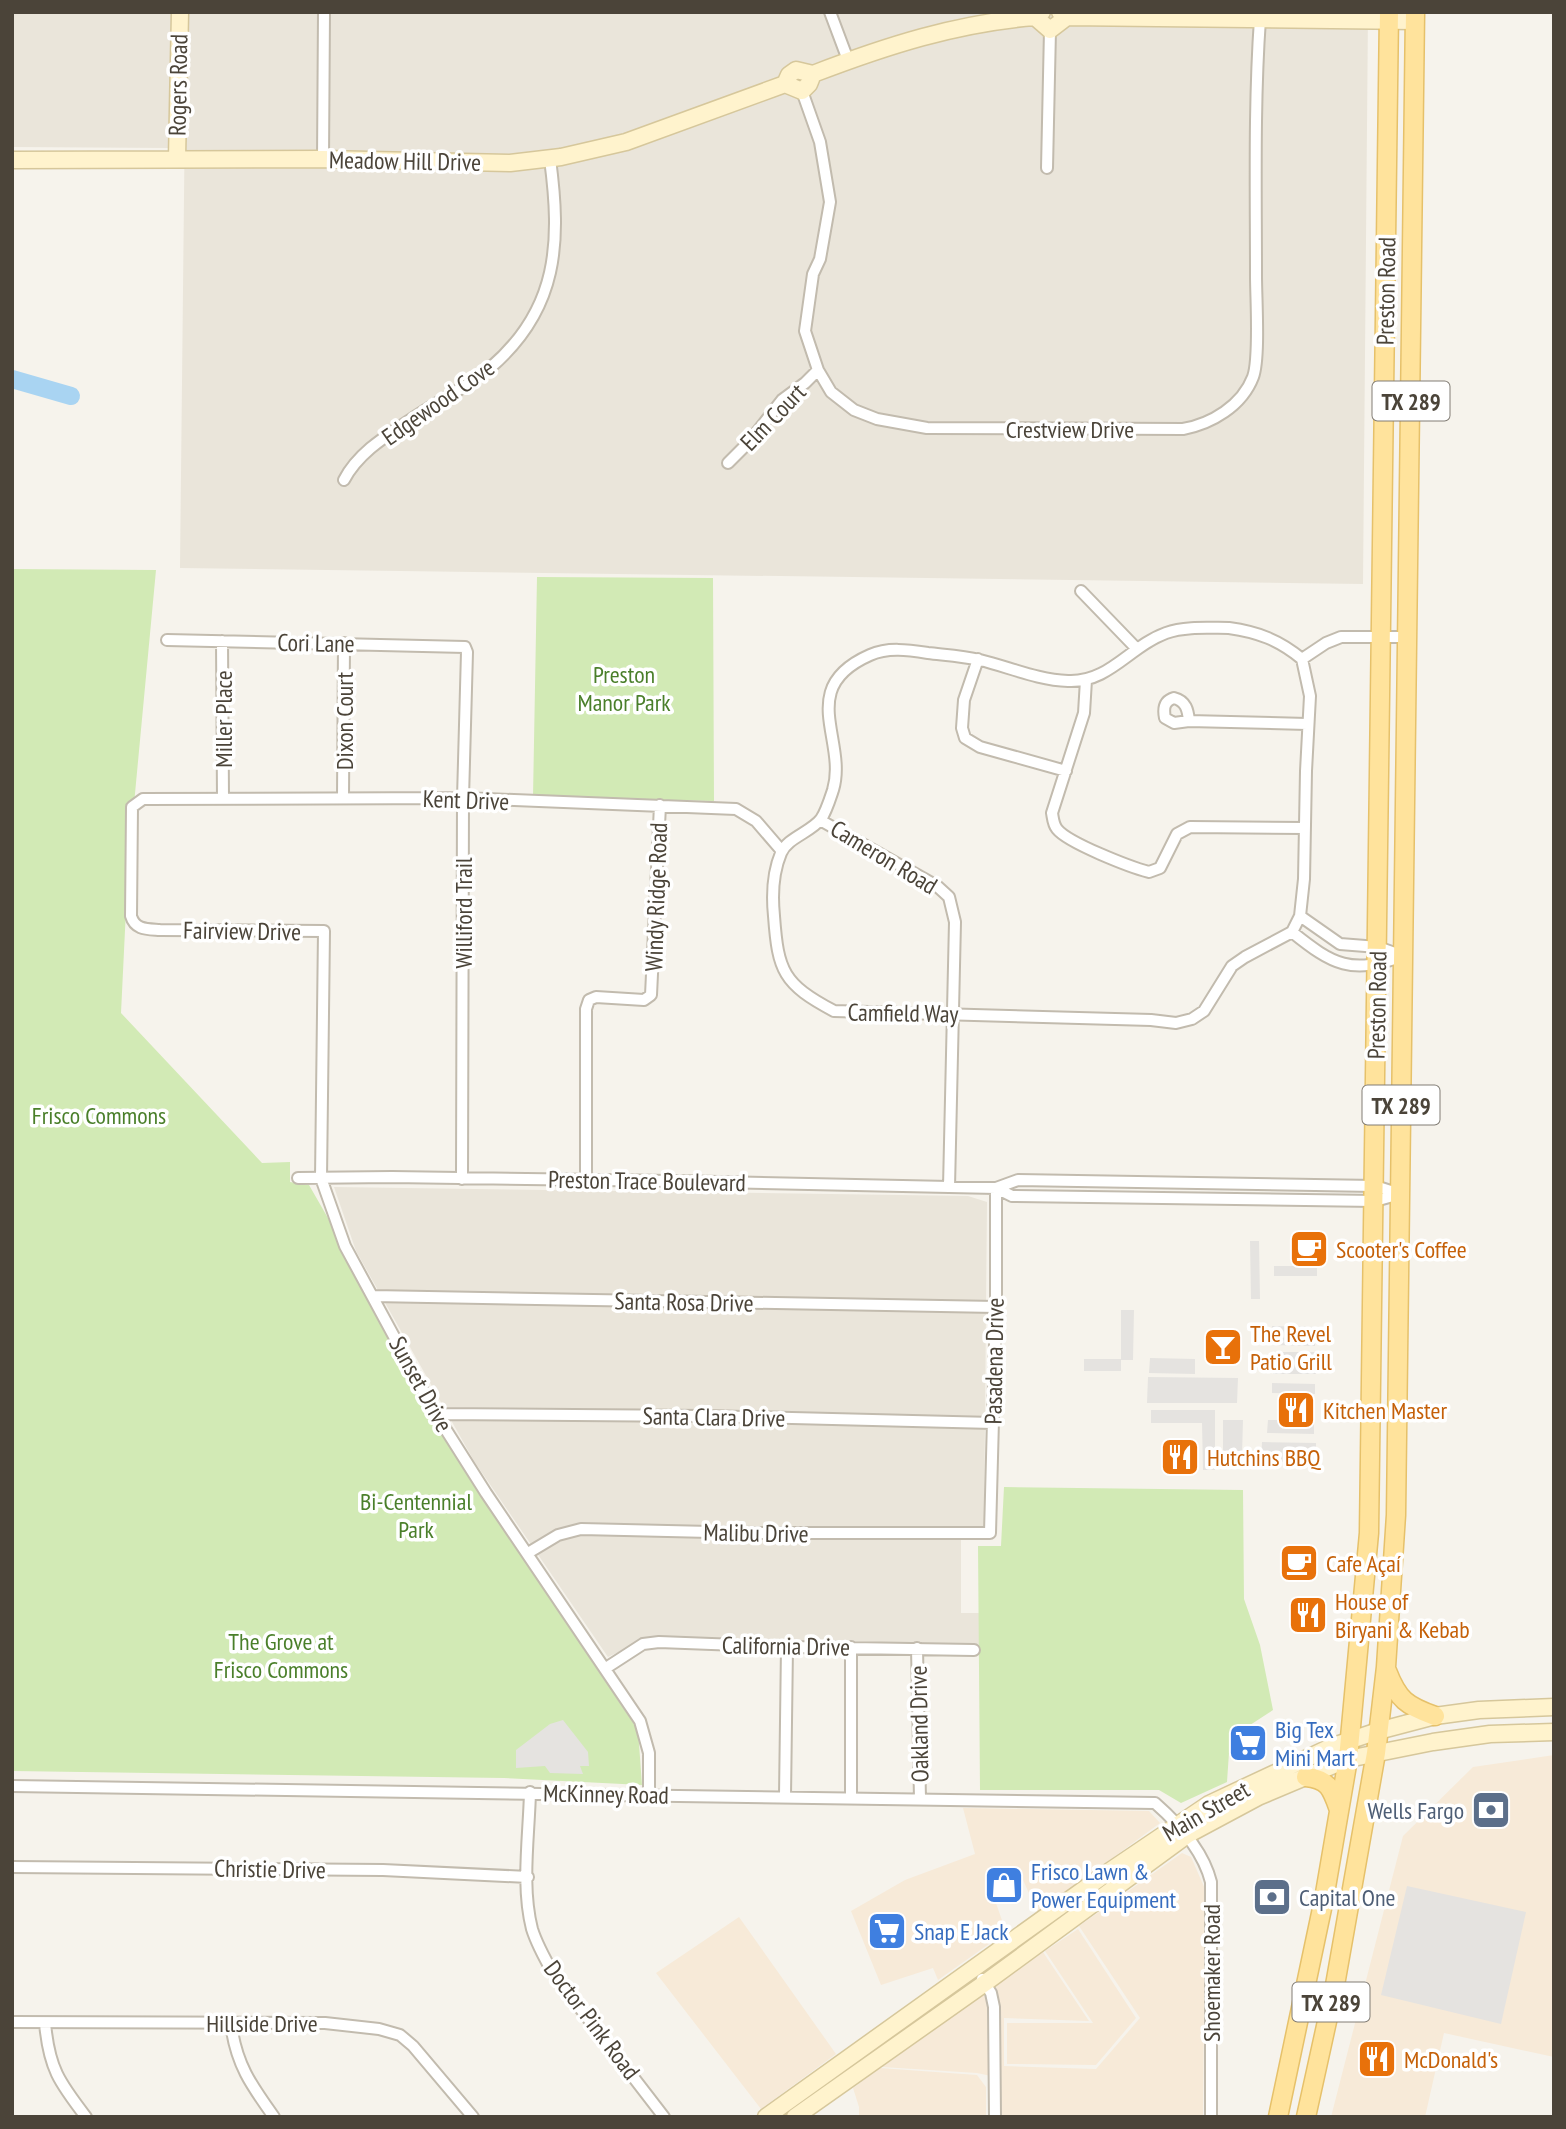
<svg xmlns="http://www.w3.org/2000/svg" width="1566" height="2129" viewBox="0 0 1566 2129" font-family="'PT Sans Narrow',sans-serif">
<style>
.residential{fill:#eae5da}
.commercial{fill:#f7ead8}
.green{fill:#d2eab5}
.parking{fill:#e5e3e0}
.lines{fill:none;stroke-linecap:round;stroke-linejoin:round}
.river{stroke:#a9d4f2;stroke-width:18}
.street-casing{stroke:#c2bbae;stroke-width:14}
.secondary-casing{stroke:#d6c79b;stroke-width:19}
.primary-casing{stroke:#e6c16a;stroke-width:21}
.street{stroke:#fff;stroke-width:10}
.secondary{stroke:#fff3cd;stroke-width:16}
.primary{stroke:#ffe39c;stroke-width:18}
.labels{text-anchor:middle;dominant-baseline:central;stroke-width:7;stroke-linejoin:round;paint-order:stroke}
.shield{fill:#fff;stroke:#817c74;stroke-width:2}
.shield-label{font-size:23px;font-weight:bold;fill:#4b4439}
.street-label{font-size:24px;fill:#4b4439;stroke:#fff}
.park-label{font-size:24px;fill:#4a7f2a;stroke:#fff}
.food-label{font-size:24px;fill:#c56008;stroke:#fff;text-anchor:start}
.shop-label{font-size:24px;fill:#366cbe;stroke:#fff;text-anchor:start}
.service-label{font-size:24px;fill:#4e5e75;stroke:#fff;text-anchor:end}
</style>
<rect width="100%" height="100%" fill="#f6f3ec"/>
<path class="residential" d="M12,12H171L169,148L12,147Z
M186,12H1368L1363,584L180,568Z
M334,1187L968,1196L987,1202L984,1528H961V1613H979V1645L648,1638L608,1657L474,1461L356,1251Z"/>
<path class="commercial" d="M1554,1755V2057L1444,2033L1425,2117H1331L1403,1836L1473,1767Z
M963,1808L1149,1811L1160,1823L1038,1913L1018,1869L987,1877L1006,1932L938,1980L933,1968L881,1985L851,1911L905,1880L975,1854Z
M1182,1853L1191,1857L1205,1889L1203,2117H1000V2078L977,2073L882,2067L1043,1952L1089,2021L1004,2018V2066L1096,2069L1140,2018L1079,1926Z
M739,1917L836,2054L761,2109L656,1973Z
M1078,1929L1136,2018L1096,2065L1007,2064V2023H1093L1045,1951Z
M880,2068L977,2075L986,2087V2117H859V2107L853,2088Z"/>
<path class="green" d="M12,569L156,570L128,868L121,1013L262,1163L290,1162V1182L309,1185L528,1566L638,1730L642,1785L504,1778L12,1771Z
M537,577L713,578L714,801L533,797Z
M1004,1487L1243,1490L1244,1599L1260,1645L1273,1710L1230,1738L1227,1782L1181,1803L1159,1790H980L978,1546H1001Z"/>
<path class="parking" d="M1250,1241H1259L1260,1299H1251Z
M1274,1266H1317V1276H1274Z
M1121,1310H1134L1133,1360H1121V1371H1084V1359H1121Z
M1272,1326L1315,1327V1346L1272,1345Z
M1273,1352H1317L1316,1374H1273Z
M1150,1358L1195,1359V1374L1149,1373Z
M1148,1377L1238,1378L1237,1403H1147Z
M1272,1383L1315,1384V1394L1272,1393Z
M1215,1410V1470H1203L1202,1423H1151V1410Z
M1223,1420H1243L1242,1455H1223Z
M1268,1420H1314V1434L1267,1433Z
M1262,1442L1316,1443V1462H1261Z
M563,1720L588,1752L589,1766H580L583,1774L550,1773L545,1766L516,1768V1750L550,1724Z
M1407,1886L1526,1912L1501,2024L1381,1995Z"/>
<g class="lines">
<path class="river" d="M12,379L71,396"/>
<g class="street-casing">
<path id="street" d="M830,12L848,60
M802,91L820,142L830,202L820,259L813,274L805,331L818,370L831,392L854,410L877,419L927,428L1183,429C1211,424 1242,406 1253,377C1260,358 1256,299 1256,276C1256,190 1254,104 1260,19
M323,159L324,12
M1047,168L1050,30
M728,463L750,441L782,400L805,383L818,370
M344,480C358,453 386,436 410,420C436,402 466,388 490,368C559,309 561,242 550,159
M1081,591L1137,649
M1229,628C1258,632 1279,640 1302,659L1310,696L1306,771L1304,879L1300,916L1292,932L1245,957L1232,966L1204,1011L1192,1019L1176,1023L1151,1020L834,1011C783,984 778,971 774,916C772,896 773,872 781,853C787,838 811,832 821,819C826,812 830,799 833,790C848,740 795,688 870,655C888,647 908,650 928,653C945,655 963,656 980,660C1009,667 1038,680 1068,681C1109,683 1130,646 1166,633C1185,626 1209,628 1229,628Z
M167,640L465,647L467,652L463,798L462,1179
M222,641L223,798
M978,659L964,700L962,728L965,738L980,747L1066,771
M1302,659L1326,643L1341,637H1407
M1086,680L1084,713L1052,813C1053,818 1053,824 1057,829C1068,843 1130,867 1149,872L1160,868L1177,834L1190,827L1305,828
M1174,698C1186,701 1188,710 1189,721L1174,723L1165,718C1163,708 1164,701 1174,698Z
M1189,721L1307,724
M343,798L344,643
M820,820L937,886L949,897L955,922L949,1187
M1300,916L1340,944L1378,947L1403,956
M1292,932C1333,965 1351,975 1403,956
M298,1178L392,1177L673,1181L996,1188L1018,1180L1375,1186L1400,1194
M586,1181V1009L589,1000L596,997L644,1000L651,995L660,805
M996,1188L1012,1196L1375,1201L1400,1194
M373,1296L996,1307
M436,1414L707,1416L993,1423
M528,1553L558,1535L581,1529L754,1533H990L996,1307V1188
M851,1647V1797
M917,1648L920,1799
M606,1668L643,1644L659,1642L787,1647L974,1650
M12,1786L1155,1803C1179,1824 1203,1850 1211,1882V2117
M530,1792C529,1836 521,1886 532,1929C537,1945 545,1959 553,1973L664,2117
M649,1794V1753L640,1721L486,1493L436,1414L345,1246L321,1178L324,931L160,930C147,929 135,930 131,916L132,807L143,799L463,798L736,809L756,821L781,850
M785,1796L787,1647
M12,1867L383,1870L528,1877
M982,1979L991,1993L994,2007L995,2117
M12,2022L325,2023L379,2029L400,2035L413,2046L473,2117
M45,2023C49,2068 59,2082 86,2117
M231,2024C236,2064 251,2085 274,2117"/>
</g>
<g class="secondary-casing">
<path id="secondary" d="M1042,12L1035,17L1050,30L1067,17
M1060,12L1067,17L1415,21
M813,74L809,84L802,91L785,84L789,75L796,70L813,74C886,46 957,23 1035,17
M177,158L180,12
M12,160L323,159L510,163L561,157L626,142L785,84
M766,2117L1104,1875L1209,1804L1333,1746L1378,1731L1435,1716L1479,1710L1554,1707
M795,2117L985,1983L1187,1835L1258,1797L1348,1759L1433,1742L1490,1734L1554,1732"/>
</g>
<g class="primary-casing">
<path id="primary" d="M1387,1671C1398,1700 1407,1706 1435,1716
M1306,1777C1329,1779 1332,1790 1339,1810
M1278,2117L1324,1899L1348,1759L1369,1533L1389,12
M1306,2117L1335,1985L1376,1753L1386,1667L1396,1515L1415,12"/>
</g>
<use href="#street" class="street"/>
<use href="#secondary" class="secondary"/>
<use href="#primary" class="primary"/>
</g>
<defs>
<g id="cafe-square" transform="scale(2.0125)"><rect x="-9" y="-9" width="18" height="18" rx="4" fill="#e8710a" stroke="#fff"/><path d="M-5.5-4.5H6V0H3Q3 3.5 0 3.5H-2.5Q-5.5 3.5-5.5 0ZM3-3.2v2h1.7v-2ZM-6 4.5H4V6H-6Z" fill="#fff"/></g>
<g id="bar-square" transform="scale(2.0125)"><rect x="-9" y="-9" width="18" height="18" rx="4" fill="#e8710a" stroke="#fff"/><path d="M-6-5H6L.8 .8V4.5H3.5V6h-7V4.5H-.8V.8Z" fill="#fff"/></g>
<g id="restaurant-square" transform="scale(2.0125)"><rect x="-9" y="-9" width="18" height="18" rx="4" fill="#e8710a" stroke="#fff"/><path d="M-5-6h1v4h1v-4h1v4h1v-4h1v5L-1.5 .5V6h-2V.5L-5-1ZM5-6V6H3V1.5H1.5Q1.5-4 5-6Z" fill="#fff"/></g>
<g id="supermarket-square" transform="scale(2.0125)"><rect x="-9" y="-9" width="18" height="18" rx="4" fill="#3f7fe0" stroke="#fff"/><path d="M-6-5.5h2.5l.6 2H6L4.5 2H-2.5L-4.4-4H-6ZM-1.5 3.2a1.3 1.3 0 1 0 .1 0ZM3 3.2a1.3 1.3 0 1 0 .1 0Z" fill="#fff"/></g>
<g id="bank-square" transform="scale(2.0125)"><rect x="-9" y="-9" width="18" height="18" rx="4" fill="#5c6f8a" stroke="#fff"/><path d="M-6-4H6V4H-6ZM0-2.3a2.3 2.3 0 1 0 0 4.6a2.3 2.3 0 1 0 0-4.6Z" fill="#fff"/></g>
<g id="shop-square" transform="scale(2.0125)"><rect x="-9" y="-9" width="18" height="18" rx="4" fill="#3f7fe0" stroke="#fff"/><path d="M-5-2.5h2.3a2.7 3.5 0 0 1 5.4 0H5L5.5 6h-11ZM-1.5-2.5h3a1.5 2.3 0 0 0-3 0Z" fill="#fff"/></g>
</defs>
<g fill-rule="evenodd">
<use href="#cafe-square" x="1309" y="1249"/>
<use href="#bar-square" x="1223" y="1347"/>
<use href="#restaurant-square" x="1296" y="1410"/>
<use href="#restaurant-square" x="1180" y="1457"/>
<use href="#cafe-square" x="1299" y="1563"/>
<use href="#restaurant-square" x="1308" y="1615"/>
<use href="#supermarket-square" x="1248" y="1743"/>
<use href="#bank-square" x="1491" y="1810"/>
<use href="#shop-square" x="1004" y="1885"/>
<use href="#bank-square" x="1272" y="1897"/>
<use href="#supermarket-square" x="887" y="1931"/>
<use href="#restaurant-square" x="1377" y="2059"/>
</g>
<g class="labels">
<g class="shield">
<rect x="1372.5" y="381.5" width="77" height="39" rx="5"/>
<rect x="1362.5" y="1085.5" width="77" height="39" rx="5"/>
<rect x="1292.5" y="1982.5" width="77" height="39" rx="5"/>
</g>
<g class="shield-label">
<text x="1411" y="401">TX 289</text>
<text x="1401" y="1105">TX 289</text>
<text x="1331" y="2002">TX 289</text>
</g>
<g class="street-label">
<text transform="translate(178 85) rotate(-89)">Rogers Road</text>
<text transform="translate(405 161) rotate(1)">Meadow Hill Drive</text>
<text transform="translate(1386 291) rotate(-89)">Preston Road</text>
<text transform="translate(438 402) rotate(-35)">Edgewood Cove</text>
<text transform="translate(773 417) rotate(-46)">Elm Court</text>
<text x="1070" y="429">Crestview Drive</text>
<text transform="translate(316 643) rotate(1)">Cori Lane</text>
<text transform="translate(223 719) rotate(-90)">Miller Place</text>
<text transform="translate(344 721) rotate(-90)">Dixon Court</text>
<text transform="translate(466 800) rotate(2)">Kent Drive</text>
<text transform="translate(884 857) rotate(31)">Cameron Road</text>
<text transform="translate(656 897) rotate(-88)">Windy Ridge Road</text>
<text transform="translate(463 913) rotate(-90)">Williford Trail</text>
<text transform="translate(242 931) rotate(1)">Fairview Drive</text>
<text transform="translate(1377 1005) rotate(-89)">Preston Road</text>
<text transform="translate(903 1013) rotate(1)">Camfield Way</text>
<text transform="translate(647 1181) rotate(1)">Preston Trace Boulevard</text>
<text transform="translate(684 1302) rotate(1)">Santa Rosa Drive</text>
<text transform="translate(994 1361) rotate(-89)">Pasadena Drive</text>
<text transform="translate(421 1384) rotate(61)">Sunset Drive</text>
<text transform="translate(714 1417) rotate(1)">Santa Clara Drive</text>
<text transform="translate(756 1533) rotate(1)">Malibu Drive</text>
<text transform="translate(786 1646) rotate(1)">California Drive</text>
<text transform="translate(919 1724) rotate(-91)">Oakland Drive</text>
<text transform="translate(606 1794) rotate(1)">McKinney Road</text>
<text transform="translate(1206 1811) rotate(-30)">Main Street</text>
<text transform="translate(270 1869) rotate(1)">Christie Drive</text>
<text transform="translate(1211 1973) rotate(-90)">Shoemaker Road</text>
<text transform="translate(592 2020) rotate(53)">Doctor Pink Road</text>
<text x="262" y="2023">Hillside Drive</text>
</g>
<g class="park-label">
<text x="624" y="674">Preston<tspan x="624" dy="28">Manor Park</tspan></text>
<text x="99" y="1115">Frisco Commons</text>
<text x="416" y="1501">Bi-Centennial<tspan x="416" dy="28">Park</tspan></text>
<text x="281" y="1641">The Grove at<tspan x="281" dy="28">Frisco Commons</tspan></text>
</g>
<g class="food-label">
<text x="1336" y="1249">Scooter's Coffee</text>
<text x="1250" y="1333">The Revel<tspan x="1250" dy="28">Patio Grill</tspan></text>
<text x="1323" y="1410">Kitchen Master</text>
<text x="1207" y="1457">Hutchins BBQ</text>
<text x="1326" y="1563">Cafe Açaí</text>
<text x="1335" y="1601">House of<tspan x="1335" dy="28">Biryani &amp; Kebab</tspan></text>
<text x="1404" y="2059">McDonald's</text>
</g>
<g class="shop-label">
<text x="1275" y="1729">Big Tex<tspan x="1275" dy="28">Mini Mart</tspan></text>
<text x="1031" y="1871">Frisco Lawn &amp;<tspan x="1031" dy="28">Power Equipment</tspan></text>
<text x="914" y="1931">Snap E Jack</text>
</g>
<g class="service-label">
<text x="1464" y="1810">Wells Fargo</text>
<text x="1299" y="1897" text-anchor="start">Capital One</text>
</g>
</g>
<rect width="1566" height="2129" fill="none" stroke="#4b4439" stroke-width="28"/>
</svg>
